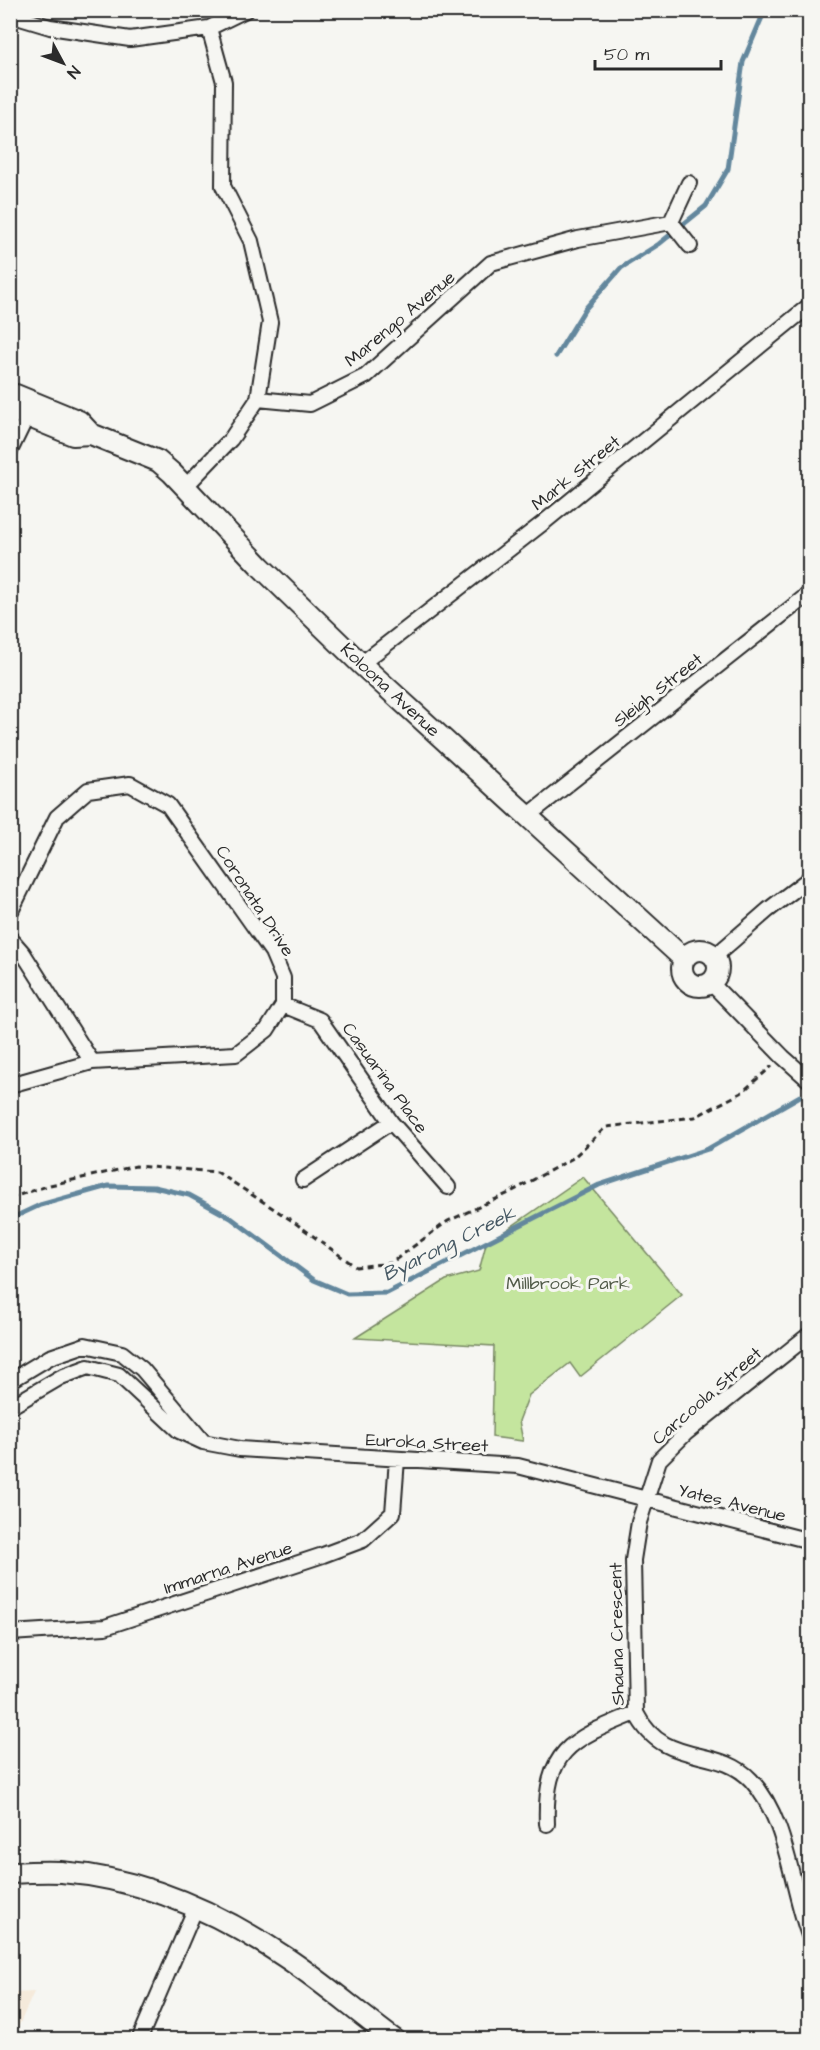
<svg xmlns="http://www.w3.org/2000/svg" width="820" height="2050" viewBox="0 0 820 2050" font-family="'Architects Daughter',sans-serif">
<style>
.built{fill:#f5eadb}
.green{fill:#c4e59e;stroke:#788864;stroke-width:1.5}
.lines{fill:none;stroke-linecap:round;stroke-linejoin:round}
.stream{stroke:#63879d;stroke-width:5}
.street-casing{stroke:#2b2b2b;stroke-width:18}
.secondary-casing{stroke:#2b2b2b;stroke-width:24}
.path{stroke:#2b2b2b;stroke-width:3;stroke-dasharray:6 4.5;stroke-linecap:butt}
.street{stroke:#f6f6f2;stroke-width:14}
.secondary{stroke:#f6f6f2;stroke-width:20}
.labels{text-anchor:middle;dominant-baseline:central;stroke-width:6;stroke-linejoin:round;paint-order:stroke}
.street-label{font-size:18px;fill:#2b2b2b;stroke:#f6f6f2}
.park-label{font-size:18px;fill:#515a48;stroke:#f6f6f2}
.water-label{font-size:20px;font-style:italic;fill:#475964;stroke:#f6f6f2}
</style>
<rect width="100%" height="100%" fill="#f6f6f2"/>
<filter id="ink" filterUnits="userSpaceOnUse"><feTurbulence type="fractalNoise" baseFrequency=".0167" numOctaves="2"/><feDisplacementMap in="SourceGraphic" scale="12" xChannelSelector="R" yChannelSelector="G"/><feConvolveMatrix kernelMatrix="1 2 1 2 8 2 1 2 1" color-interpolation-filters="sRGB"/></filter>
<g filter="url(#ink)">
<path class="built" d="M34,1992L13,2039H11V1993Z"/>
<path class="green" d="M583,1177L682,1295L580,1377L570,1363L529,1395L519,1421L523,1441L492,1437L494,1346L355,1338L446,1280L479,1271L486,1244Z"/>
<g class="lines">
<path class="stream" d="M556,356L585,309L621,268L659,244L706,206L728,169L743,62L765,10
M10,1219L40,1205L108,1186L154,1187L189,1195L231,1218L314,1280L347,1294L387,1293L599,1185L708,1149L800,1096"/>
<g class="street-casing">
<path id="street" d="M10,15L50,27L130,39L209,28L246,10
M209,28L224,82L223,186L251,241L270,322L258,399
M671,222L689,183
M10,451L27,416
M186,486L231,439L258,399L310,404L366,376L491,263L578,239L671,222L690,246
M361,664L543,523L810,305
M529,815L810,593
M10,913L57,817L88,790L130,784L168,805L272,952L283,978V1005L267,1030L236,1054L92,1062L23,953L10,938
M714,957L768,910L810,878
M711,983L783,1057L810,1081
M283,1005L320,1020L391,1122L448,1187
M10,1085L92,1062
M303,1180L391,1122
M810,1334L686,1433L659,1460L639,1522L633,1560L636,1713C664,1769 717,1744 751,1780C788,1820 791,1889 810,1938
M10,1381L50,1357L85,1345L122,1353L142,1369L202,1440
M10,1407L61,1377L88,1367L119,1375L179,1431L203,1442L240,1449L518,1466L810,1541
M10,1633L105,1627L323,1555L363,1540L393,1513L397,1459
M547,1824C544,1748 573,1739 636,1713
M139,2040L196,1907"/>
</g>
<g class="secondary-casing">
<path id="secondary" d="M10,395H16L79,421L91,434L158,461L172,473L260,566L361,664L684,959
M10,409L73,435L91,434
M682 968a18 18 0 1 1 36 0a18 18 0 1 1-36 0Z
M10,1873C27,1872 44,1871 61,1872C142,1878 218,1912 285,1957C323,1982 358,2013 395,2040"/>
</g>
<path class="path" d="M10,1198L50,1185L136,1166L217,1172L291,1220L356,1267L391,1263L448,1221L509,1193L573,1158L606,1127L695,1117L741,1093L772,1066"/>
<use href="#street" class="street"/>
<use href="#secondary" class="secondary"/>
</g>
</g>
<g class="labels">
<g class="street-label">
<text transform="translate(400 319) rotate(-40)">Marengo Avenue</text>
<text transform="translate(576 473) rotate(-39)">Mark Street</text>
<text transform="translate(390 690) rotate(43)">Koloona Avenue</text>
<text transform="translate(658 690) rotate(-38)">Sleigh Street</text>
<text transform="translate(255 901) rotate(57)">Coronata Drive</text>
<text transform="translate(385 1078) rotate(54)">Casuarina Place</text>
<text transform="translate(707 1396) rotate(-41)">Carcoola Street</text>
<text transform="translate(427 1443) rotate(3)">Euroka Street</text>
<text transform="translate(732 1503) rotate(14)">Yates Avenue</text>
<text transform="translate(228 1568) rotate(-18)">Immarna Avenue</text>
<text transform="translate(617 1634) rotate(-91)">Shauna Crescent</text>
</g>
<g class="park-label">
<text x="568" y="1283">Millbrook Park</text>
</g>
<g class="water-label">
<text transform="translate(449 1244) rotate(-26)">Byarong Creek</text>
</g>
</g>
<rect width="820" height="2050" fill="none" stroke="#f6f6f2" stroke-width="36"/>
<rect x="18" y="18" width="784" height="2014" fill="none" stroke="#2b2b2b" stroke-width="2" filter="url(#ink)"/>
<g transform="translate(63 63) rotate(131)" stroke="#f6f6f2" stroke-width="4.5" paint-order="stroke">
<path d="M0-4.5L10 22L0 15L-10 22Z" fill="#2b2b2b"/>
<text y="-9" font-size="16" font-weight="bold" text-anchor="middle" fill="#2b2b2b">N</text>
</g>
<path d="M595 60v9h126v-9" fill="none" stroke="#2b2b2b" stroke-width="3"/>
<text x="604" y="60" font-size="18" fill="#2b2b2b" stroke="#f6f6f2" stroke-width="4.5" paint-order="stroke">50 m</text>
</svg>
